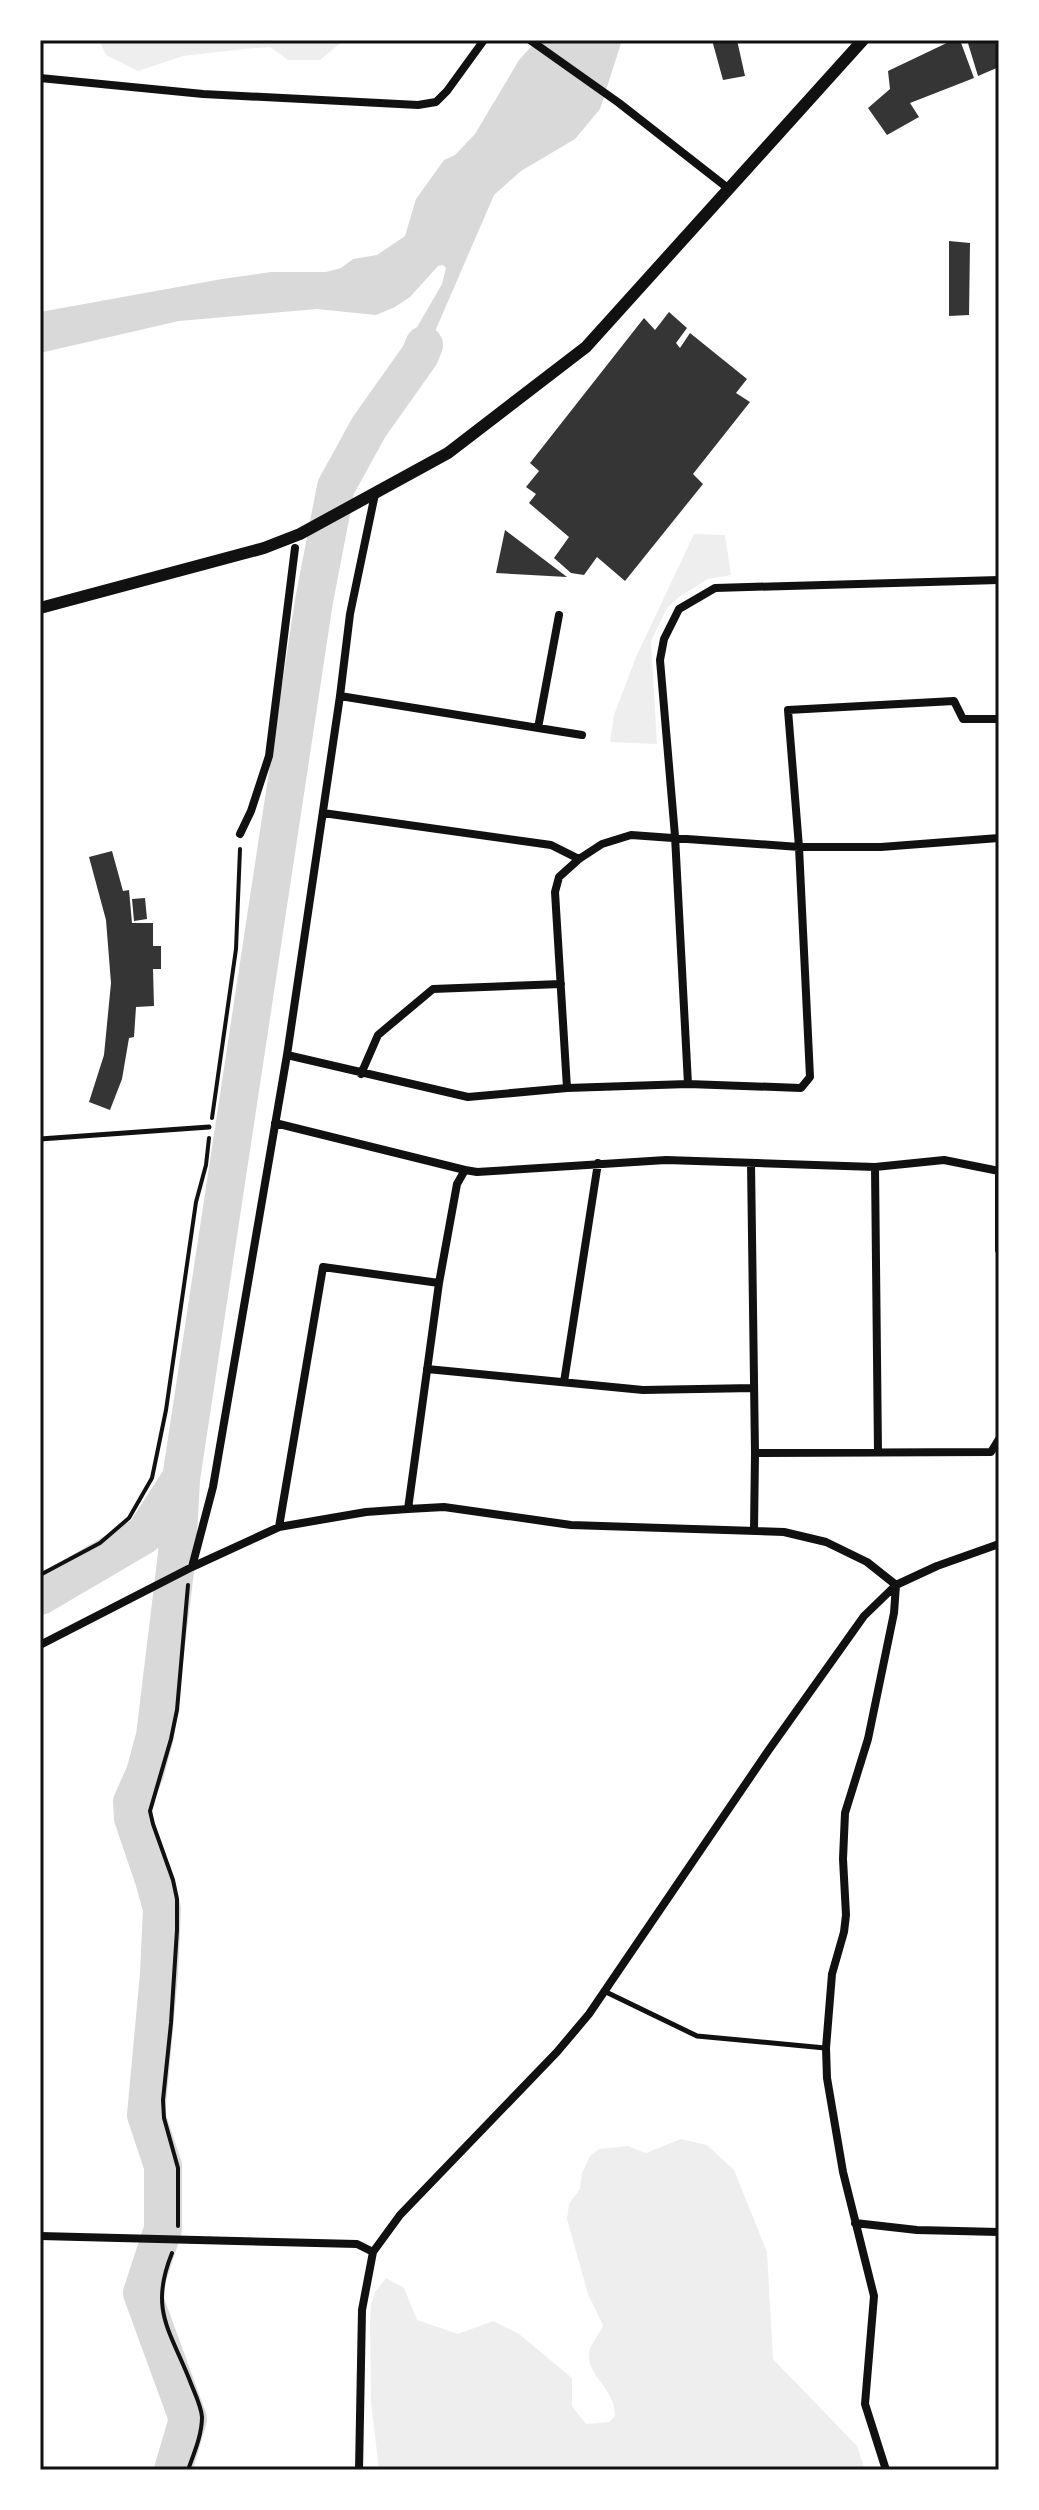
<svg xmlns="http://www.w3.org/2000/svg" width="1039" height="2510" viewBox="0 0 1039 2510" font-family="'Fira Sans Condensed',sans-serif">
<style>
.green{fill:#eee}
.water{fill:#d9d9d9}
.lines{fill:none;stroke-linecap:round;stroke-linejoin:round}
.river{stroke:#d9d9d9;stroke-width:38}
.building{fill:#353535}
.path{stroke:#111;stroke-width:4}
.service{stroke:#111;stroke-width:5}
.minor{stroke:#111;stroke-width:8}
.tertiary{stroke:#111;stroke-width:12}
.neatline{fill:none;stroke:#111;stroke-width:3}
</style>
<rect width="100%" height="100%" fill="#fff"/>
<path class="green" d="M99,40H344L320,60H288L270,47L244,49L183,56L138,71L106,55Z
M694,534L725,535L731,575L708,579L679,597L667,608L651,641L657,744L610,742L614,715L636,657Z
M681,2139L707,2145L734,2170L767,2252L773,2359L857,2446L865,2470H379L371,2402L370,2324L371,2305L375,2292L386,2278L404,2288L417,2320L458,2334L493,2321L519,2334L572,2378V2406L586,2424L609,2422L615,2416C616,2388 583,2374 590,2349C593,2341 600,2333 603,2325L588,2294L567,2219L569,2204L580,2189L582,2173L590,2156L599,2149L628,2146L646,2153Z"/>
<path class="water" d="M537,40H622L600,109L575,139L521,171L494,195L430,343L410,376L386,396L411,356L418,340L416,329L442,284L446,268L443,265L438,266L410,297L395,307L376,315L317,309L179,321L40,353V312L222,279L271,272H326L341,268L353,259L377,255L405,236L416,199L444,160L455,155L475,134L519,60Z"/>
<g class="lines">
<path class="river" d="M40,1596L144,1535L179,1481
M173,2470L188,2419L142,2293L163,2229V2166L146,2115L159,1974L162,1909L154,1880L133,1818L132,1802L145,1773L155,1736L177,1554L181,1479L314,601L336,487L369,427L420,355L424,345"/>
</g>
<path class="building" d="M712,40H737L745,76L723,80Z
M953,40H960L974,78L910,103L919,117L887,135L868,108L890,89L888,71Z
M967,40H999V67L978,76Z
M949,241L970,243L969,315L949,316Z
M669,312L687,328L676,343L680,348L690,333L747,379L736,393L750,402L693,474L703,484L625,581L597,557L584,575L571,573L554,558L569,537L529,503L536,494L526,487L539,471L530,463L644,318L655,330Z
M505,530L567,577L496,573Z
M112,851L123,891L129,890L132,923H153V946H161V969H153L154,1006L136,1007L134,1037L129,1038L122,1079L110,1110L89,1102L104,1055L111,983L106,920L89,857Z
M145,898L147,919L134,921L132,899Z"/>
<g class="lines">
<path class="path" d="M212,1118L236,949L240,849
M40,1575L100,1543L129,1518L152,1478L166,1410L196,1202L206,1165L209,1138
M178,2226V2168L164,2118L163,2100L171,2023L177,1930V1899L173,1880L153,1824L150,1811L171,1739L177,1710L188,1585
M172,2253C149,2310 170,2330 190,2381C194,2392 201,2405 202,2417C202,2435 194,2453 188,2470"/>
<path class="service" d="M40,1139L209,1127
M606,1992L697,2036L825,2048"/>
<path class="minor" d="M530,40L619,103L729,189
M40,78L203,94L418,105L436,102L447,91L484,40
M340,696L582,735
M538,728L559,615
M323,813L551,845L579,859
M240,834L251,811L269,756L295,548
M287,1055L468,1097L567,1088L688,1084L801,1088L810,1077L799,847L788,710L954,701L963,719H999
M361,1074L378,1035L433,989L561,984
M688,1084L675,836L660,660L664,639L679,609L715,588L999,580
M567,1088L555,892L559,877L579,859L602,844L631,835L799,847H881L999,838
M275,1123L465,1170L457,1184L439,1283
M751,1163L755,1453
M875,1167L878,1452
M465,1170L477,1172L666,1160L875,1167L944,1160L999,1171
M999,1171V1250
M427,1369L643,1390L754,1388
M564,1382L598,1163
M279,1527L323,1267L439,1283L408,1509
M754,1531L755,1453L991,1452L999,1439
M192,1567L213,1487L287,1055L340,696L350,614L375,494
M40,1645L192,1567L279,1527L366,1512L408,1509L444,1507L571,1525L784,1532L826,1542L867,1562L896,1585
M855,2223L917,2230L999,2232
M40,2236L357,2244L373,2252
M359,2470L362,2310L373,2252L400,2215L557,2052L589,2014L768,1751L864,1616L896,1585L937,1566L999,1544
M886,2470L865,2404L874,2296L843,2172L827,2078L826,2048L832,1974L844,1932L846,1915L843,1859L845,1813L868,1739L894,1613L896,1585"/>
<path class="tertiary" d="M40,608L264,548L300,534L448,453L586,347L863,40"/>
</g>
<rect width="1039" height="2510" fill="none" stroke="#ffffff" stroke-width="84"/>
<rect x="42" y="42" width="955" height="2426" class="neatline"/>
</svg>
